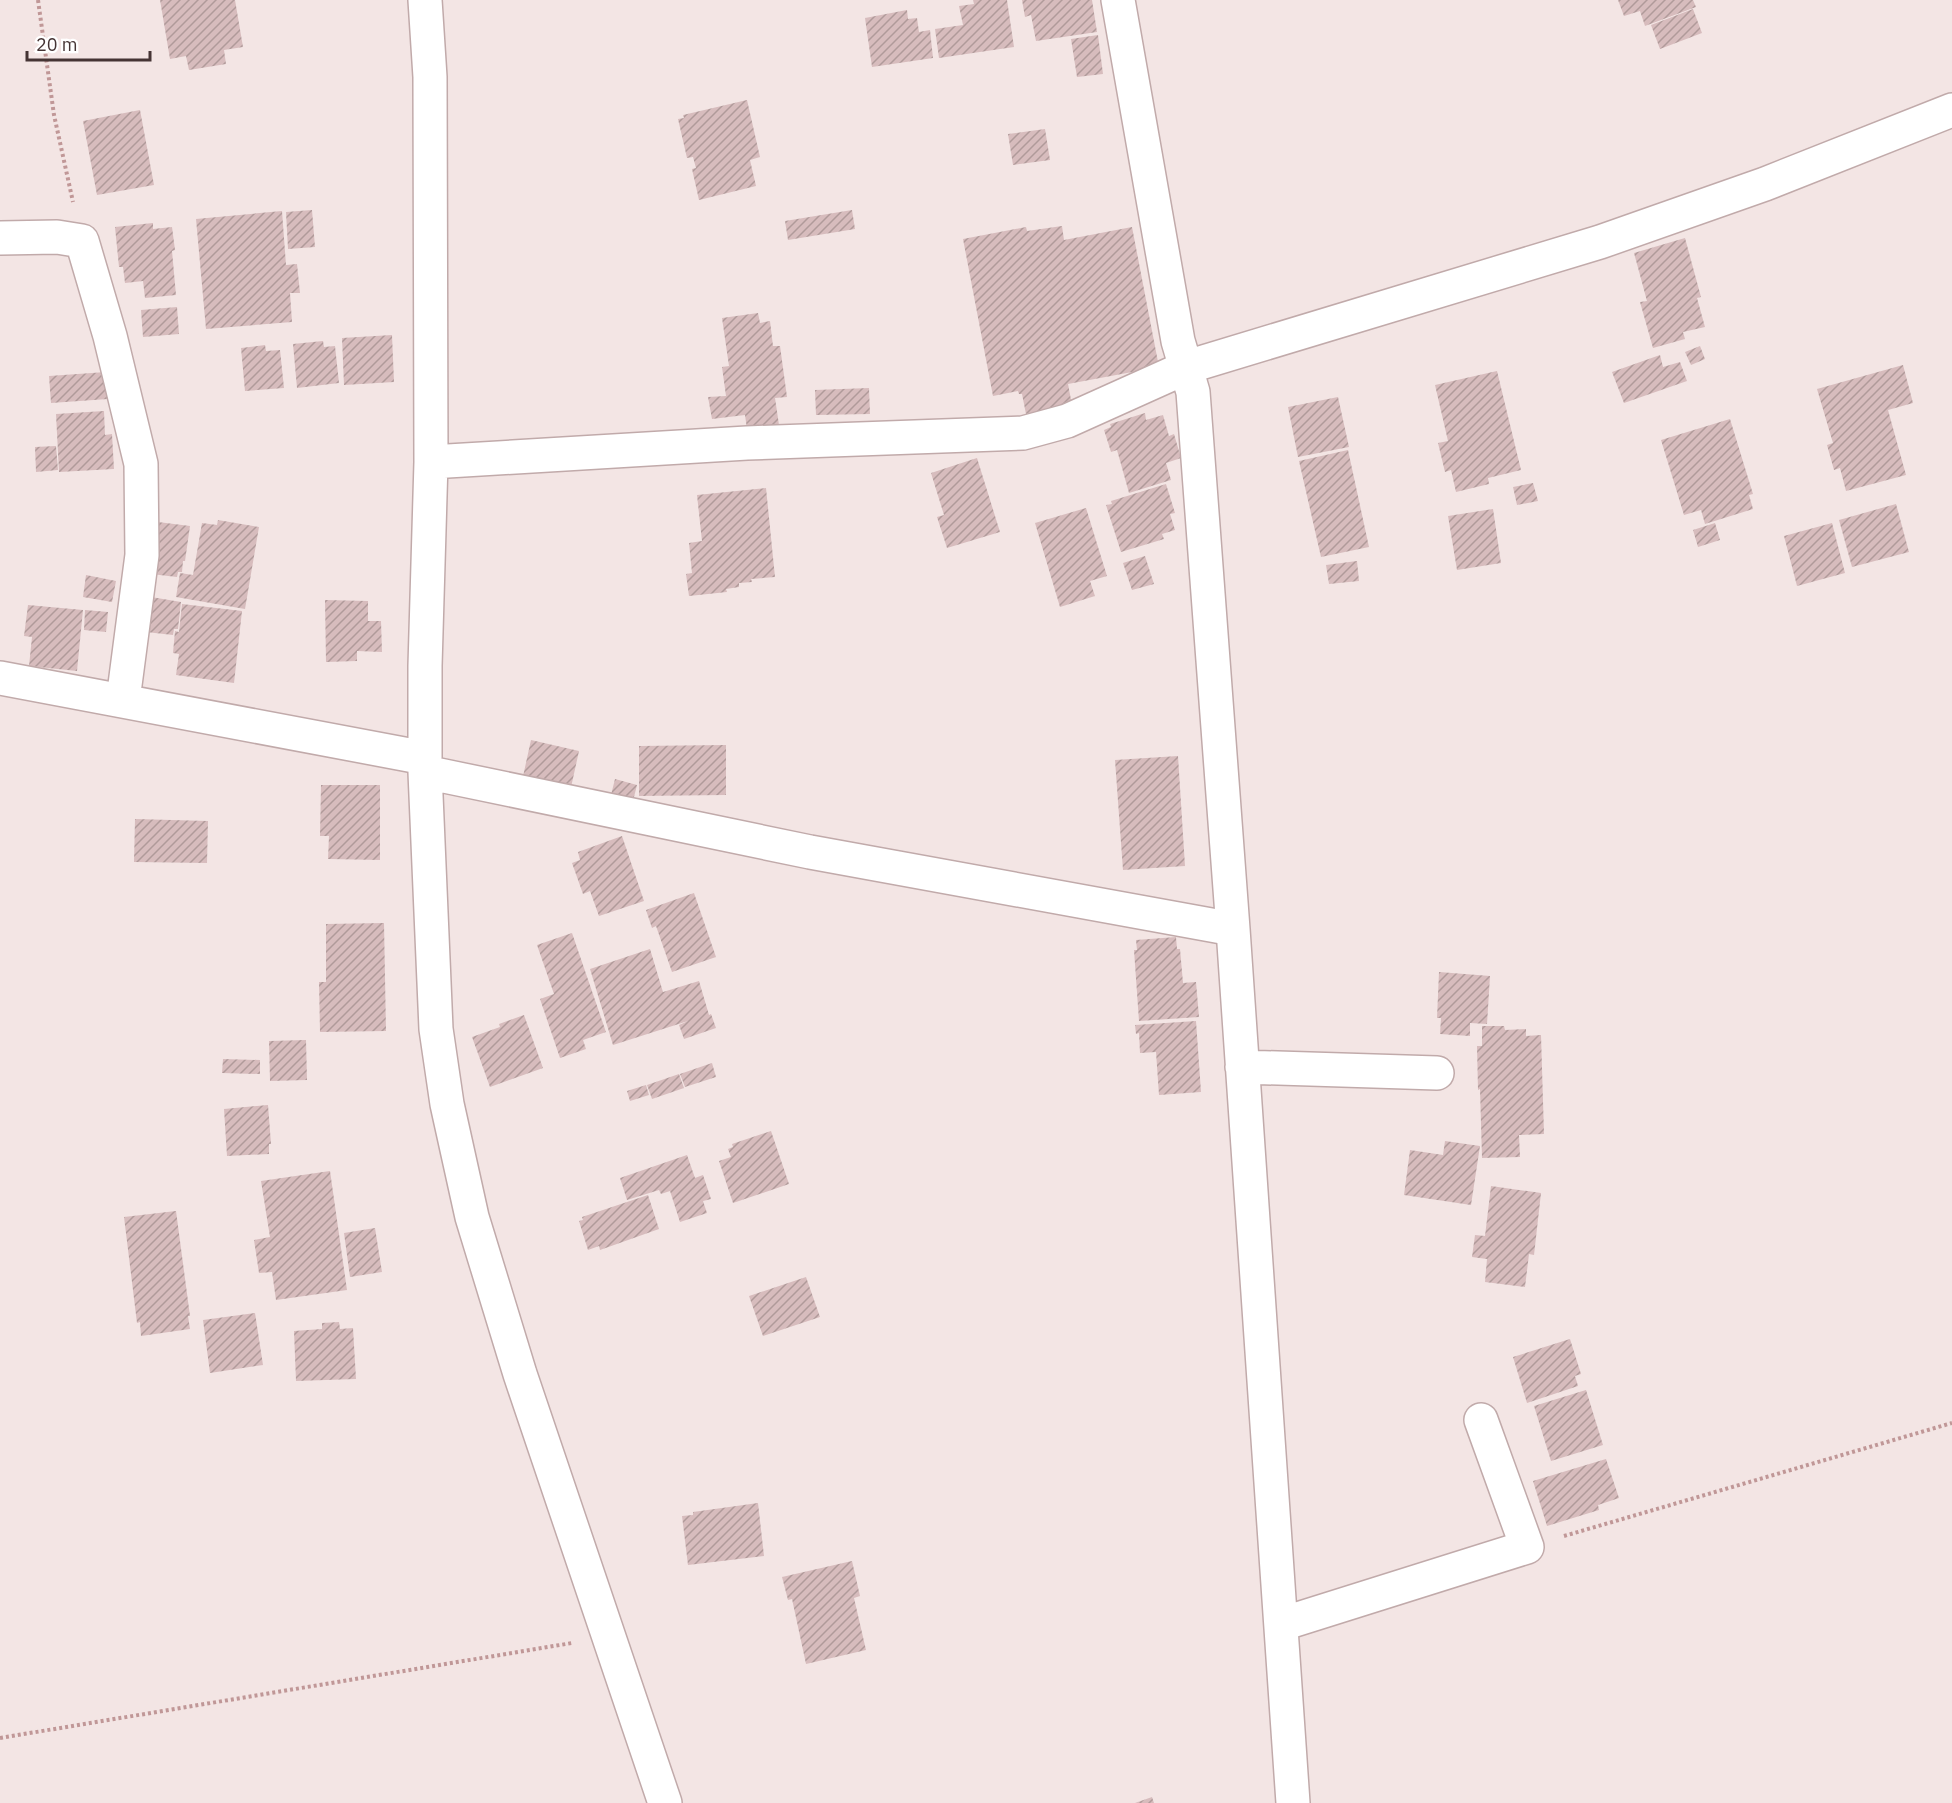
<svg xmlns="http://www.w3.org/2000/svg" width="1952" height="1803" viewBox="0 0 1952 1803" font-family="'IBM Plex Sans',sans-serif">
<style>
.building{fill:url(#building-hatch)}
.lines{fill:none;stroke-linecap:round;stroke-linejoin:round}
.minor-casing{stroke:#c1aaaa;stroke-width:36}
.path{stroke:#c09797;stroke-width:4;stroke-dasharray:3 3;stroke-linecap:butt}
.minor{stroke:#fff;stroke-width:33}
</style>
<defs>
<pattern id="building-hatch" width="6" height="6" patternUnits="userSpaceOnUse" patternTransform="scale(1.5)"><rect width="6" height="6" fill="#d7bcbd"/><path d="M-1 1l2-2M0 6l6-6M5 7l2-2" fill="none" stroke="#b09a9a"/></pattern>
</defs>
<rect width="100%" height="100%" fill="#f3e5e4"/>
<path class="building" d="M160,0H235L243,47L224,50L226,64L189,70L186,56L170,59Z
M973,0H1007L1014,47L939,58L935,29L963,25L959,6L974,4Z
M1022,0H1092L1097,32L1036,41L1031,15L1025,17Z
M1618,0H1693L1696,7L1645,26L1640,11L1624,16Z
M1693,9L1702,33L1660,49L1651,25Z
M907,10L908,19L917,18L919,32L930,30L933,58L872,67L865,18Z
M1098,35L1103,74L1077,77L1071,39Z
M747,100L760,157L750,160L756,186L699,200L692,169L696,168L693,157L687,158L678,119L684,118L683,115Z
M140,110L154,185L97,195L83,121Z
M1045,129L1050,160L1013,165L1008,134Z
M312,210L315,247L288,249L286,212Z
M852,210L855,229L788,240L785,221Z
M282,211L286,265L297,264L300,293H290L292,322L206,329L196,219Z
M153,223V229L172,227L175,250L172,251L176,295L145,298L143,281L125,283L123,267H119L115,227Z
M1062,226L1064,240L1132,227L1159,367L1068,384L1072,405L1026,414L1022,394H1019L1018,391L993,396L963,239L1026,227L1027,231Z
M1685,238L1701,297L1697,298L1705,327L1683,332L1685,339L1653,348L1640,302L1647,301L1634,253Z
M177,307L179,334L143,337L141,310Z
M758,313L760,323L770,321L773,346H780L787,397L775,398L779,425L747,429L745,415L712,419L708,397L726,396L722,367L729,366L722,318Z
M392,335L394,382L344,385L342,338Z
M323,341L324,347L335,346L339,383L297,388L293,344Z
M265,345L266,351L280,350L284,388L245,391L241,348Z
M1700,346L1705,359L1691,365L1685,352Z
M1660,355L1663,367L1680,362L1687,381L1624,403L1612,372Z
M1903,365L1913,403L1888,410L1906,475L1846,491L1840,468L1834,470L1827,445L1833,443L1817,389Z
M1497,371L1521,470L1488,478L1489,484L1456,492L1451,470L1445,472L1438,443L1448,441L1435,385Z
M106,372L108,399L51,403L49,376Z
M869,388L870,414L816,415L815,390Z
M1338,397L1349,447L1298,457L1288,407Z
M104,411L105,435L112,434L114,469L59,472L56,414Z
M1145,413L1146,420L1163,415L1169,436L1174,434L1181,458L1166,463L1171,480L1129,493L1117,450L1111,452L1104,430L1111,427L1110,424Z
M1730,419L1753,494L1749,495L1753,509L1705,524L1701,510L1684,515L1661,440Z
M56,446L58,470L36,472L35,447Z
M1348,450L1369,547L1321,557L1299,461Z
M977,458L1000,532L947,548L937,517L944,515L931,473Z
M1533,483L1538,501L1517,505L1513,487Z
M1166,484L1175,513L1170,514L1175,530L1162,534L1164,539L1121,552L1106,505L1112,504L1111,501Z
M766,488L775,577L751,579L752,582L739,583V587L726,589L727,592L689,596L686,574L692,573L689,543L702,541L697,495Z
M1896,504L1909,552L1852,567L1839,520Z
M1086,508L1107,576L1090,581L1095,596L1060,607L1035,523Z
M1493,509L1501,563L1457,570L1448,516Z
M218,520L259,527L245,609L176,597L180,573L193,575L202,523L217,525Z
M158,522L190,526L185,561H183L182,572H178L177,577L151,574Z
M1715,523L1720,540L1698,547L1693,530Z
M1832,523L1845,573L1797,586L1784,536Z
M1145,556L1154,584L1132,590L1123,563Z
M1357,561L1359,581L1329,584L1326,565Z
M86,575L116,581L112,602L83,597Z
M151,597L181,602L178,629H174L173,635L146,632Z
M325,600L368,601V621H381L382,652L357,651V661L326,662Z
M182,604L242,611L234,683L176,675L179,654L173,653L175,631L179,632Z
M28,605L83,610L77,671L29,666L32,637L24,636Z
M85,610L108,612L106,632L84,630Z
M531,740L579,751L570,792L522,781Z
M726,745V795L639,796V746Z
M1178,756L1185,866L1123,870L1115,760Z
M615,779L637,785L632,805L610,799Z
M321,785H380V860L328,859L329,836H320Z
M135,819L208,821L207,863L134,862Z
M622,836L644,901L599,916L590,891L583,894L572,863L580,860L578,852Z
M694,893L716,957L672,972L656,926L652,928L646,910Z
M384,923L386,1031L320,1032L319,982H326V924Z
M572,933L606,1032L583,1040L586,1049L560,1058L540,999L554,994L537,945Z
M1176,937L1177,949H1180L1183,983L1196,982L1199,1017L1139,1021L1134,950H1137L1136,940Z
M650,949L663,992L699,981L709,1015L711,1014L716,1028L684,1039L679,1025L688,1021L613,1045L590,969Z
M1439,972L1490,976L1487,1024L1470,1023V1036L1440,1034L1441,1018H1437Z
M524,1015L543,1068L490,1087L472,1037L500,1027L499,1024Z
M1196,1021L1201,1092L1159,1095L1156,1052L1140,1053L1139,1033L1136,1034L1135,1025Z
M1482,1026H1504L1505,1030L1526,1029V1036L1541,1035L1544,1134L1519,1135L1520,1157L1482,1158L1480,1089L1478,1090L1477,1046H1482Z
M306,1040L307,1080L270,1081L269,1041Z
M223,1059L260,1060V1074L222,1073Z
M712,1063L716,1077L685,1087L680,1074Z
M679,1074L684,1088L652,1099L647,1085Z
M646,1085L649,1095L630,1101L627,1091Z
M268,1105L271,1144H269V1154L227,1156L224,1109Z
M771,1131L789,1184L733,1203L719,1161L731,1157L728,1149L733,1147L732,1144Z
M1445,1141L1480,1146L1471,1205L1404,1195L1410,1150L1443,1155Z
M687,1155L695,1178L703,1175L711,1199L703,1201L707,1213L680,1222L670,1191L661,1194L659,1190L627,1200L620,1178Z
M330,1171L347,1290L276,1300L272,1272L259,1273L254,1240L270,1237L261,1181Z
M1491,1186L1541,1193L1534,1255L1529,1254L1525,1287L1485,1282L1487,1259L1472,1257L1475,1235L1485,1236Z
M648,1195L659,1229L600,1250L599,1246L588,1250L579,1221L583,1220L582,1217Z
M176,1211L190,1316H188L190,1329L141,1336L140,1322L137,1323L124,1217Z
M375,1228L382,1272L350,1277L344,1233Z
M806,1277L820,1317L763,1336L749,1296Z
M255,1313L263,1365L210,1373L203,1320Z
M339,1322L340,1329L353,1328L356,1379L296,1381L294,1331L322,1329V1323Z
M1570,1339L1581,1374L1575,1376L1578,1386L1527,1403L1513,1357Z
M1586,1390L1603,1445L1551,1461L1534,1406Z
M1606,1459L1619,1498L1598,1505L1599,1510L1547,1526L1533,1481Z
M758,1503L764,1556L688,1565L682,1516L693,1515V1512Z
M852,1561L860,1596L854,1598L866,1650L806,1664L792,1599L788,1600L782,1577Z
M1152,1797L1154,1803H1135Z"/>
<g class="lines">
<g class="minor-casing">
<path id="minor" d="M425,0L430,77L431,462L425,666V772L436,1029L447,1104L472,1217L520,1374L665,1803
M1118,0L1178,341L1193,392L1233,929L1293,1803
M0,238L57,237L82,241L110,336L141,464L142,555L123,700
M431,462L747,443L1023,433L1067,421L1187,367L1600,242L1765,184L1952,110
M0,678L425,758
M425,772L810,852L1233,929
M1242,1067L1437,1073
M1282,1624L1527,1547L1481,1420"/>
</g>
<path class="path" d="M38,0L54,115L73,202
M1564,1536L1952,1423
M0,1738L572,1643"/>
<use href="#minor" class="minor"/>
</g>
<path d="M27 51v9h123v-9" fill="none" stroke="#453434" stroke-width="3"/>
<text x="36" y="51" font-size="18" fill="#453434" stroke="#ffffff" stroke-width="4.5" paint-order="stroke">20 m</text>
</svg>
